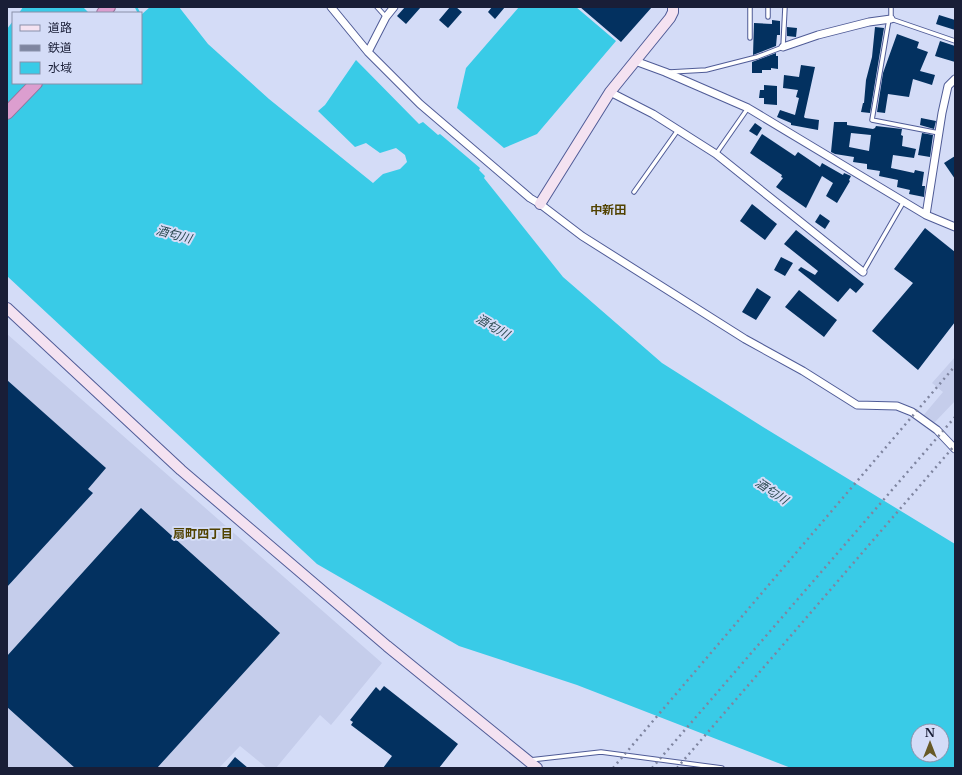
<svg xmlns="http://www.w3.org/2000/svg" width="962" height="775" viewBox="0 0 962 775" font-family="'Libre Baskerville','Noto Sans JP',serif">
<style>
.built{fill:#c5cdeb}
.water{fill:#39cbe7;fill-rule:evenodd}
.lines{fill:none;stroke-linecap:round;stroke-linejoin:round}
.stream{stroke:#39cbe7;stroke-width:2.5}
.building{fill:#033160;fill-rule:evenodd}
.lane-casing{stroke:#505c97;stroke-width:5.5}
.street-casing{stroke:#505c97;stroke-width:9}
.secondary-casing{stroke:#505c97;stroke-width:12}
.highway-casing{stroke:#98719a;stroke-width:14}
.lane{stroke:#fff;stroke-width:3.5}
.street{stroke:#fff;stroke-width:7}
.secondary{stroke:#f4e2f1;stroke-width:10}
.highway{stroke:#dc9ecf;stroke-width:12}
.rail{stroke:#7f85a0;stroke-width:2.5;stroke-dasharray:2 4;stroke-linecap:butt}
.labels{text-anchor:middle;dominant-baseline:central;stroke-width:4;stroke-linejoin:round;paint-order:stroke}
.neighbourhood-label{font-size:12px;font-weight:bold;fill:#514200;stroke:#d4dcf7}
.water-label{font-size:12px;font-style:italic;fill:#2a484f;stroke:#d4dcf7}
</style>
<rect width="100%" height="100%" fill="#d4dcf7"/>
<path class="built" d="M7,334L382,663L331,725L320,715L276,768H267L240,746L219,768H7Z
M955,357V401L935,422L930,423L922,417L943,392L932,383Z"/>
<path class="water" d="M23,7H83L89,13H19Z
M150,7H179L208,44L269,99L373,183L383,174L400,169L407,162L405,155L396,148L380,153L366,143L355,147L318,111L325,105L356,60L419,124L423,122L438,135L440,134L480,168L479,170L485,176L484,178L563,277L662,363L763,427L955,544V768H791L577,685L459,646L317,564L7,276V29L13,21V83H141V15ZM918,731H942V755H918Z
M519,7H576L616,41L537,134L504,148L457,108L466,68Z"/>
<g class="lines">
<path class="stream" d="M136,7L139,13"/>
</g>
<path class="building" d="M405,7H421L406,24L397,16Z
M450,7H456L462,12L448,28L439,20Z
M492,7H505L495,19L488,12Z
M580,7H652L621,42Z
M939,15L955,20V30L936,24Z
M772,20L780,21V35H777L776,46L753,55L754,23L772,24Z
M787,27L797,28L796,37L787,36Z
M875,27L884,28L870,113L861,112L863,103H864L866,80L872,57Z
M897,34L919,42L917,48L928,52L920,71L935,75L932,85L913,79L909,97L888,94L885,113L877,112L883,73Z
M940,41L955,46V62L935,56Z
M776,53V56H778V69L771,68V70H762V73H752V62Z
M801,65L815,67L804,117L805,118L819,120L818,130L791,125V123L777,117L780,110L795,115L799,98L796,97L798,90L783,88L784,75L799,77Z
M764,85L777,86V105L764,104V98H759L760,90H764Z
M921,118L936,121L934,129L920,125Z
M834,122H847V125L873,129L875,128L876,126L902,129L901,135L903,136L902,146L916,149L914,158L893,155L891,168L914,173L915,170L924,172L922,186H925L924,197L909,194L910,190L897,187L898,180L879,176L880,171L867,169V164L853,162L854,157L835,154L831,152ZM851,133L871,135L869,151L849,147Z
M755,123L762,128L757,136L749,131Z
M922,133L933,135L930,157L918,155Z
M762,134L795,156L798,152L820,167L822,163L843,175L844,173L851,176L849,180L850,181L837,203L826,196L833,183L822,176L806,208L776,187L783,178L781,177L782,175L750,153Z
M955,156V179L944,163Z
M752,204L777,224L765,240L740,221Z
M820,214L830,221L825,229L815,222Z
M925,228L955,252V322L918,370L872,331L913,283L894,269Z
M796,230L864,284L856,293L850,288L838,302L798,270L801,267L815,275L818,271L784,244Z
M781,257L793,263L785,276L774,270Z
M757,288L771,297L756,320L742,312Z
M799,290L837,320L824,337L785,307Z
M7,380L106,468L88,489L93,493L7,587Z
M141,508L280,633L157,768H75L7,707V656Z
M384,686L458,744L439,768H383L392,756L351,725L353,722L350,720L376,687L380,691Z
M235,757L248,768H226Z"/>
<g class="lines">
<g class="lane-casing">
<path id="lane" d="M377,7L386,17
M891,7V19L955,41
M768,17V7
M889,19L872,120L939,133
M750,38V7
M670,72L706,70L757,57L783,47L785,7
M716,154L748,108
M634,192L678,130
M863,272L904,201
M530,760L601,752L722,768"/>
</g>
<g class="street-casing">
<path id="street" d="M331,7L368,52L420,104L530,198L540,204L582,236L745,339L803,371L857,405L897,406L912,412L937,430L955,449
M783,47L818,35L869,22L891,19
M368,52L386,17L394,7
M635,61L665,72L748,108L926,215L955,227
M610,92L653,114L716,154L863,272
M926,215L942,113L948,86L955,79"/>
</g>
<g class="secondary-casing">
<path id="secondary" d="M540,204L610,92L670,18L673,12V7
M7,308L181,470L387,646L537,768"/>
</g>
<g class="highway-casing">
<path id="highway" d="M103,13L109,7
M7,113L36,83"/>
</g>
<use href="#lane" class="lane"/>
<use href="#street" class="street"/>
<use href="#secondary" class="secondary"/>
<use href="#highway" class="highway"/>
<path class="rail" d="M613,768L955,366
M652,768L955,417
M677,768L955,445"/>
</g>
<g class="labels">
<g class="neighbourhood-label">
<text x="608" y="209">中新田</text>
<text x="203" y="533">扇町四丁目</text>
</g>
<g class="water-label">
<text transform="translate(174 234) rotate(15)">酒匂川</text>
<text transform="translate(493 326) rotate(30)">酒匂川</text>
<text transform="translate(772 491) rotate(34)">酒匂川</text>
</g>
</g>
<rect width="962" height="775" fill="none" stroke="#191e37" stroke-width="16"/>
<rect x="12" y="12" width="130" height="72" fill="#d4dcf7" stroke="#8990aa"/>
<rect x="20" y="25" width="20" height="6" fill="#f4e2f1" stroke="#8990aa"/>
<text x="48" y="32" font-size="12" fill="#191e37">道路</text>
<rect x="20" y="45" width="20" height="6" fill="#7f85a0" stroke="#8990aa"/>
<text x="48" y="52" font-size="12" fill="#191e37">鉄道</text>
<rect x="20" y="62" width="20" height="12" fill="#39cbe7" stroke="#8990aa"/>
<text x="48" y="72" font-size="12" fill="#191e37">水域</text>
<g transform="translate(930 743)"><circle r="19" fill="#d4dcf7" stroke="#8990aa"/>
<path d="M0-3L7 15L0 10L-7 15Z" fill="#675926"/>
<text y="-6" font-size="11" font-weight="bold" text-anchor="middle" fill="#191e37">N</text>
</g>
</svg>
